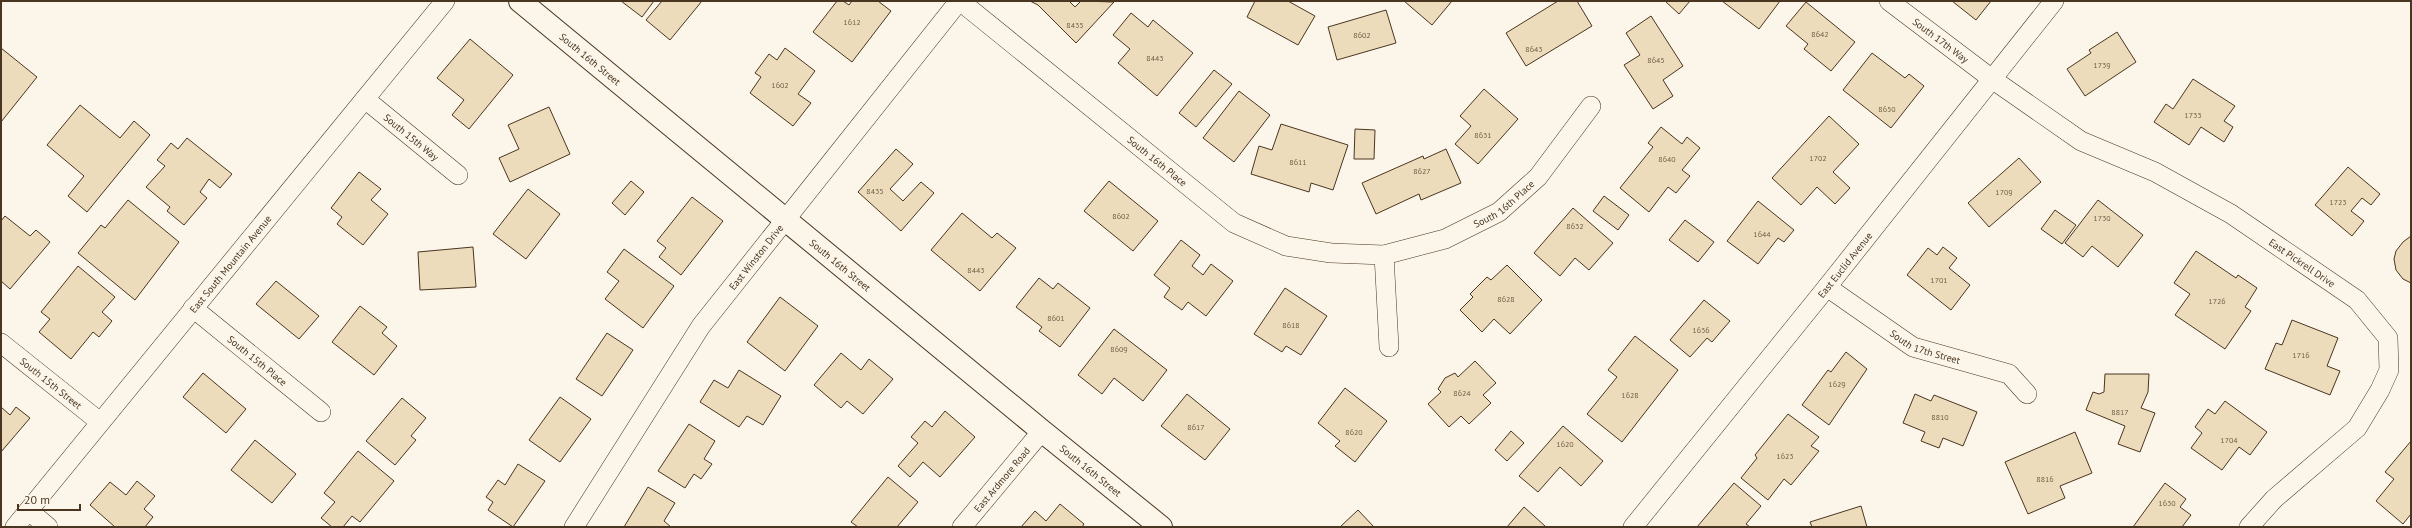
<svg xmlns="http://www.w3.org/2000/svg" width="2412" height="528" viewBox="0 0 2412 528" font-family="'PT Sans',sans-serif">
<style>
.building{fill:#ecdcbc;stroke:#4a3520}
.lines{fill:none;stroke-linecap:round;stroke-linejoin:round}
.street-casing{stroke:#4a3520;stroke-width:20}
.secondary-casing{stroke:#4a3520;stroke-width:24}
.street{stroke:#fbf6e9;stroke-width:19}
.secondary{stroke:#fbf6e9;stroke-width:22}
.labels{text-anchor:middle;dominant-baseline:central;stroke-width:3;stroke-linejoin:round;paint-order:stroke}
.number-label{font-size:8px;fill:#725f47}
.street-label{font-size:10px;fill:#4a3520;stroke:#fbf6e9}
</style>
<rect width="100%" height="100%" fill="#fbf6e9"/>
<path class="building" d="M621,1H654L642,17Z
M662,1H702L670,40L646,20Z
M837,1H843L849,5L852,1H878L891,11L852,62L813,32Z
M1030,1H1069L1075,7L1081,1L1114,2L1076,43L1038,5Z
M1255,1H1288L1315,16L1298,45L1247,17Z
M1404,1H1452L1432,25Z
M1558,1H1577L1592,26L1526,66L1506,33Z
M1667,1H1690L1679,14L1666,2Z
M1722,1H1780L1759,29Z
M1952,1H1991L1976,20Z
M1806,2L1855,42L1831,71L1804,49L1808,44L1786,26Z
M1386,10L1396,43L1337,60L1328,27Z
M1131,13L1148,27L1153,20L1193,53L1157,96L1118,63L1130,49L1113,35Z
M1651,16L1683,66L1663,80L1673,96L1653,109L1624,65L1640,55L1626,33Z
M2117,32L2136,62L2085,96L2067,69L2091,53L2089,50Z
M470,39L513,75L469,129L452,115L464,100L437,78Z
M1,48L37,77L1,122Z
M785,48L815,71L798,94L811,103L793,126L750,93L761,77L755,73L769,54L777,60Z
M1872,53L1905,78L1909,74L1924,86L1891,128L1843,90Z
M1214,70L1232,84L1196,127L1179,113Z
M2193,79L2235,106L2224,121L2233,127L2224,142L2201,127L2189,145L2154,122L2166,104L2173,109Z
M1484,89L1518,119L1478,164L1455,144L1471,126L1460,116Z
M1239,91L1270,115L1234,162L1203,138Z
M80,105L120,138L134,121L150,135L87,212L68,196L84,176L47,145Z
M549,107L570,154L510,182L499,158L519,149L508,125Z
M1829,116L1859,144L1833,172L1850,188L1835,204L1817,187L1801,205L1772,178Z
M1281,124L1348,145L1333,190L1311,183L1309,192L1251,174L1259,146L1272,150Z
M1661,127L1682,144L1687,137L1700,148L1682,170L1690,176L1676,193L1668,187L1649,212L1620,188L1653,147L1648,143Z
M1355,129L1375,130L1374,159H1354Z
M187,138L232,174L220,188L209,179L200,192L207,198L184,225L167,211L170,207L146,187L165,166L157,160L171,143L178,149Z
M896,149L913,164L890,189L903,201L921,182L934,193L901,231L858,192Z
M1446,149L1461,183L1421,200L1419,194L1376,214L1362,183L1423,156L1424,159Z
M2019,158L2041,182L1989,227L1968,203Z
M2348,167L2380,194L2371,205L2362,198L2351,211L2364,221L2352,236L2315,205Z
M359,172L381,189L371,200L388,214L363,245L337,224L342,217L331,208Z
M631,181L644,192L625,215L612,203Z
M1109,181L1158,221L1133,251L1084,211Z
M528,189L560,214L526,259L493,234Z
M1604,196L1629,215L1618,230L1593,211Z
M692,197L723,221L681,275L659,257L666,248L657,241Z
M128,200L179,242L135,300L78,253L101,225L105,228Z
M2098,200L2143,235L2118,267L2092,246L2083,257L2065,243Z
M1758,201L1794,230L1784,242L1778,238L1758,264L1727,241Z
M1573,208L1613,243L1589,270L1575,258L1560,276L1534,253Z
M2055,210L2076,225L2062,244L2041,229Z
M962,213L992,238L997,233L1016,248L980,291L931,250Z
M5,216L30,236L36,230L50,242L10,289L1,281V221Z
M1685,220L1714,242L1698,262L1669,240Z
M2411,236V283L2403,279L2396,270L2394,259L2396,251L2403,242Z
M1181,240L1200,255L1192,266L1203,275L1211,264L1233,281L1206,316L1188,302L1182,310L1164,297L1170,288L1154,275Z
M473,247L476,287L420,290L418,252Z
M1943,247L1957,258L1949,268L1970,285L1951,310L1907,275L1928,248L1937,255Z
M624,249L674,286L643,328L605,299L619,281L607,272Z
M2196,251L2236,278L2238,275L2257,288L2245,307L2251,311L2225,349L2175,315L2190,294L2174,283Z
M1507,265L1542,300L1510,334L1494,319L1482,332L1460,310L1473,297L1470,294L1487,277L1491,280Z
M78,266L115,297L102,312L112,321L99,337L93,332L71,359L39,332L50,319L41,312Z
M1039,278L1053,289L1058,283L1090,308L1060,347L1039,331L1042,327L1016,307Z
M276,281L319,316L299,339L256,304Z
M1285,288L1327,316L1301,355L1286,346L1282,352L1254,334Z
M780,297L818,326L785,371L747,342Z
M1704,300L1730,321L1712,342L1707,338L1690,357L1670,340Z
M360,306L387,327L382,333L397,346L374,375L332,342Z
M2292,320L2338,338L2327,366L2340,371L2330,395L2265,369L2276,343L2282,345Z
M1114,329L1167,370L1143,401L1114,378L1102,394L1078,375Z
M607,333L633,350L602,396L576,379Z
M1635,336L1678,370L1622,442L1587,414L1617,377L1608,370Z
M1846,352L1867,369L1829,425L1802,405L1828,370L1831,372Z
M841,353L861,370L869,359L893,379L863,414L847,401L841,408L814,385Z
M1475,361L1496,383L1483,395L1491,403L1469,424L1461,416L1449,427L1428,404L1441,392L1438,389L1445,378L1455,373L1458,377Z
M739,370L781,396L763,425L747,416L739,427L700,402L714,380L728,388Z
M203,373L246,409L226,433L183,397Z
M2105,374H2149L2148,392L2141,408L2155,413L2140,452L2118,444L2125,426L2086,410L2093,392L2099,394L2104,392Z
M1345,388L1387,421L1355,462L1335,446L1340,441L1318,423Z
M1187,394L1230,429L1205,460L1161,426Z
M1915,394L1931,401L1934,395L1977,412L1963,446L1943,438L1939,448L1921,441L1925,432L1903,423Z
M560,397L591,419L560,462L529,440Z
M402,398L426,418L411,436L416,440L395,465L366,441Z
M2225,401L2267,432L2250,455L2239,447L2222,470L2191,448L2202,433L2195,427L2208,409L2215,414Z
M1,407L10,415L16,407L30,418L1,452Z
M945,411L975,437L940,477L923,462L910,477L898,466L918,443L911,437L925,421L932,427Z
M1788,414L1819,437L1811,446L1819,451L1791,485L1784,479L1768,500L1741,478L1757,458L1755,455Z
M689,424L715,441L704,459L712,464L701,479L694,474L685,488L658,471Z
M1563,426L1603,461L1581,486L1560,467L1538,492L1519,476Z
M1511,431L1524,443L1507,461L1495,450Z
M2075,432L2092,473L2060,486L2065,498L2028,514L2005,462Z
M255,440L296,474L272,503L231,470Z
M2411,441V514L2403,524L2376,501L2394,479L2385,472Z
M358,451L394,481L360,522L352,516L343,527H332L321,518L335,502L324,493Z
M518,464L545,481L513,527L488,510L493,502L486,497L498,480L505,485Z
M888,477L918,502L897,527H858L851,522Z
M137,481L155,496L144,509L153,517L145,527H115L90,505L110,482L126,495Z
M1734,483L1761,506L1746,524L1750,527H1697Z
M2165,483L2186,499L2180,507L2191,515L2182,527H2133Z
M648,487L675,503L664,521L671,527H624Z
M1060,504L1084,524L1082,527H1021L1035,511L1046,521Z
M1861,506L1867,527H1812L1810,522Z
M1524,507L1545,526L1544,527H1507Z
M1358,510L1374,527H1340Z"/>
<g class="lines">
<g class="street-casing">
<g id="street">
<path id="s1" d="M960,1L1234,223L1286,246L1331,253L1384,255L1445,239L1499,212L1538,177L1591,106"/>
<path id="s2" d="M1889,1L1992,79L2081,141L2155,172L2231,214L2357,300L2388,338L2389,370L2380,390L2357,428L2274,499L2249,527"/>
<path id="s3" d="M365,99L458,175"/>
<path d="M1384,255L1389,347"/>
<path id="s4" d="M1827,287L1913,347L2009,374L2027,394"/>
<path id="s5" d="M193,308L321,412"/>
<path id="s6" d="M1,343L100,422"/>
<path d="M29,511L48,527"/>
<path id="s7" d="M15,527L445,1"/>
<path id="s8" d="M574,527L701,326L959,1"/>
<path id="s9" d="M962,527L1042,431"/>
<path id="s10" d="M1633,527L1827,287L2054,1"/>
</g>
</g>
<g class="secondary-casing">
<g id="secondary">
<path id="s11" d="M520,1L1042,431L1161,527"/>
</g>
</g>
<use href="#street" class="street"/>
<use href="#secondary" class="secondary"/>
</g>
<g class="labels">
<g class="number-label">
<text x="852" y="22">1612</text>
<text x="1075" y="25">8435</text>
<text x="1820" y="34">8642</text>
<text x="1362" y="35">8602</text>
<text x="1534" y="49">8643</text>
<text x="1155" y="58">8443</text>
<text x="1656" y="60">8645</text>
<text x="2102" y="65">1739</text>
<text x="780" y="85">1602</text>
<text x="1887" y="109">8650</text>
<text x="2193" y="115">1733</text>
<text x="1483" y="135">8631</text>
<text x="1818" y="158">1702</text>
<text x="1667" y="159">8640</text>
<text x="1298" y="162">8611</text>
<text x="1422" y="171">8627</text>
<text x="875" y="191">8435</text>
<text x="2004" y="192">1709</text>
<text x="2338" y="202">1723</text>
<text x="1121" y="216">8602</text>
<text x="2102" y="218">1730</text>
<text x="1575" y="226">8632</text>
<text x="1762" y="234">1644</text>
<text x="976" y="270">8443</text>
<text x="1939" y="280">1701</text>
<text x="1506" y="299">8628</text>
<text x="2217" y="301">1726</text>
<text x="1056" y="318">8601</text>
<text x="1291" y="325">8618</text>
<text x="1701" y="330">1636</text>
<text x="1119" y="349">8609</text>
<text x="2301" y="355">1716</text>
<text x="1837" y="384">1629</text>
<text x="1462" y="393">8624</text>
<text x="1630" y="395">1628</text>
<text x="2120" y="412">8817</text>
<text x="1940" y="417">8810</text>
<text x="1196" y="427">8617</text>
<text x="1354" y="432">8620</text>
<text x="2229" y="440">1704</text>
<text x="1565" y="444">1620</text>
<text x="1785" y="456">1623</text>
<text x="2045" y="479">8816</text>
<text x="2167" y="503">1630</text>
</g>
<g class="street-label">
<text stroke="none"><textPath href="#s2" startOffset="65">South 17th Way</textPath></text>
<text stroke="none"><textPath href="#s11" startOffset="91">South 16th Street</textPath></text>
<text stroke="none"><textPath href="#s3" startOffset="60">South 15th Way</textPath></text>
<text stroke="none"><textPath href="#s1" startOffset="254">South 16th Place</textPath></text>
<text stroke="none"><textPath href="#s1" startOffset="640">South 16th Place</textPath></text>
<text stroke="none"><textPath href="#s8" startOffset="326">East Winston Drive</textPath></text>
<text stroke="none"><textPath href="#s2" startOffset="491">East Pickrell Drive</textPath></text>
<text stroke="none"><textPath href="#s7" startOffset="340">East South Mountain Avenue</textPath></text>
<text stroke="none"><textPath href="#s11" startOffset="415">South 16th Street</textPath></text>
<text stroke="none"><textPath href="#s10" startOffset="337">East Euclid Avenue</textPath></text>
<text stroke="none"><textPath href="#s4" startOffset="116">South 17th Street</textPath></text>
<text stroke="none"><textPath href="#s5" startOffset="83">South 15th Place</textPath></text>
<text stroke="none"><textPath href="#s6" startOffset="64">South 15th Street</textPath></text>
<text stroke="none"><textPath href="#s11" startOffset="739">South 16th Street</textPath></text>
<text stroke="none"><textPath href="#s9" startOffset="62">East Ardmore Road</textPath></text>
</g>
</g>
<rect width="2412" height="528" fill="none" stroke="#4a3520" stroke-width="4"/>
<path d="M18 504v6h62v-6" fill="none" stroke="#4a3520" stroke-width="2"/>
<text x="24" y="504" font-size="12" fill="#4a3520" stroke="#fbf6e9" stroke-width="3" paint-order="stroke">20 m</text>
</svg>
